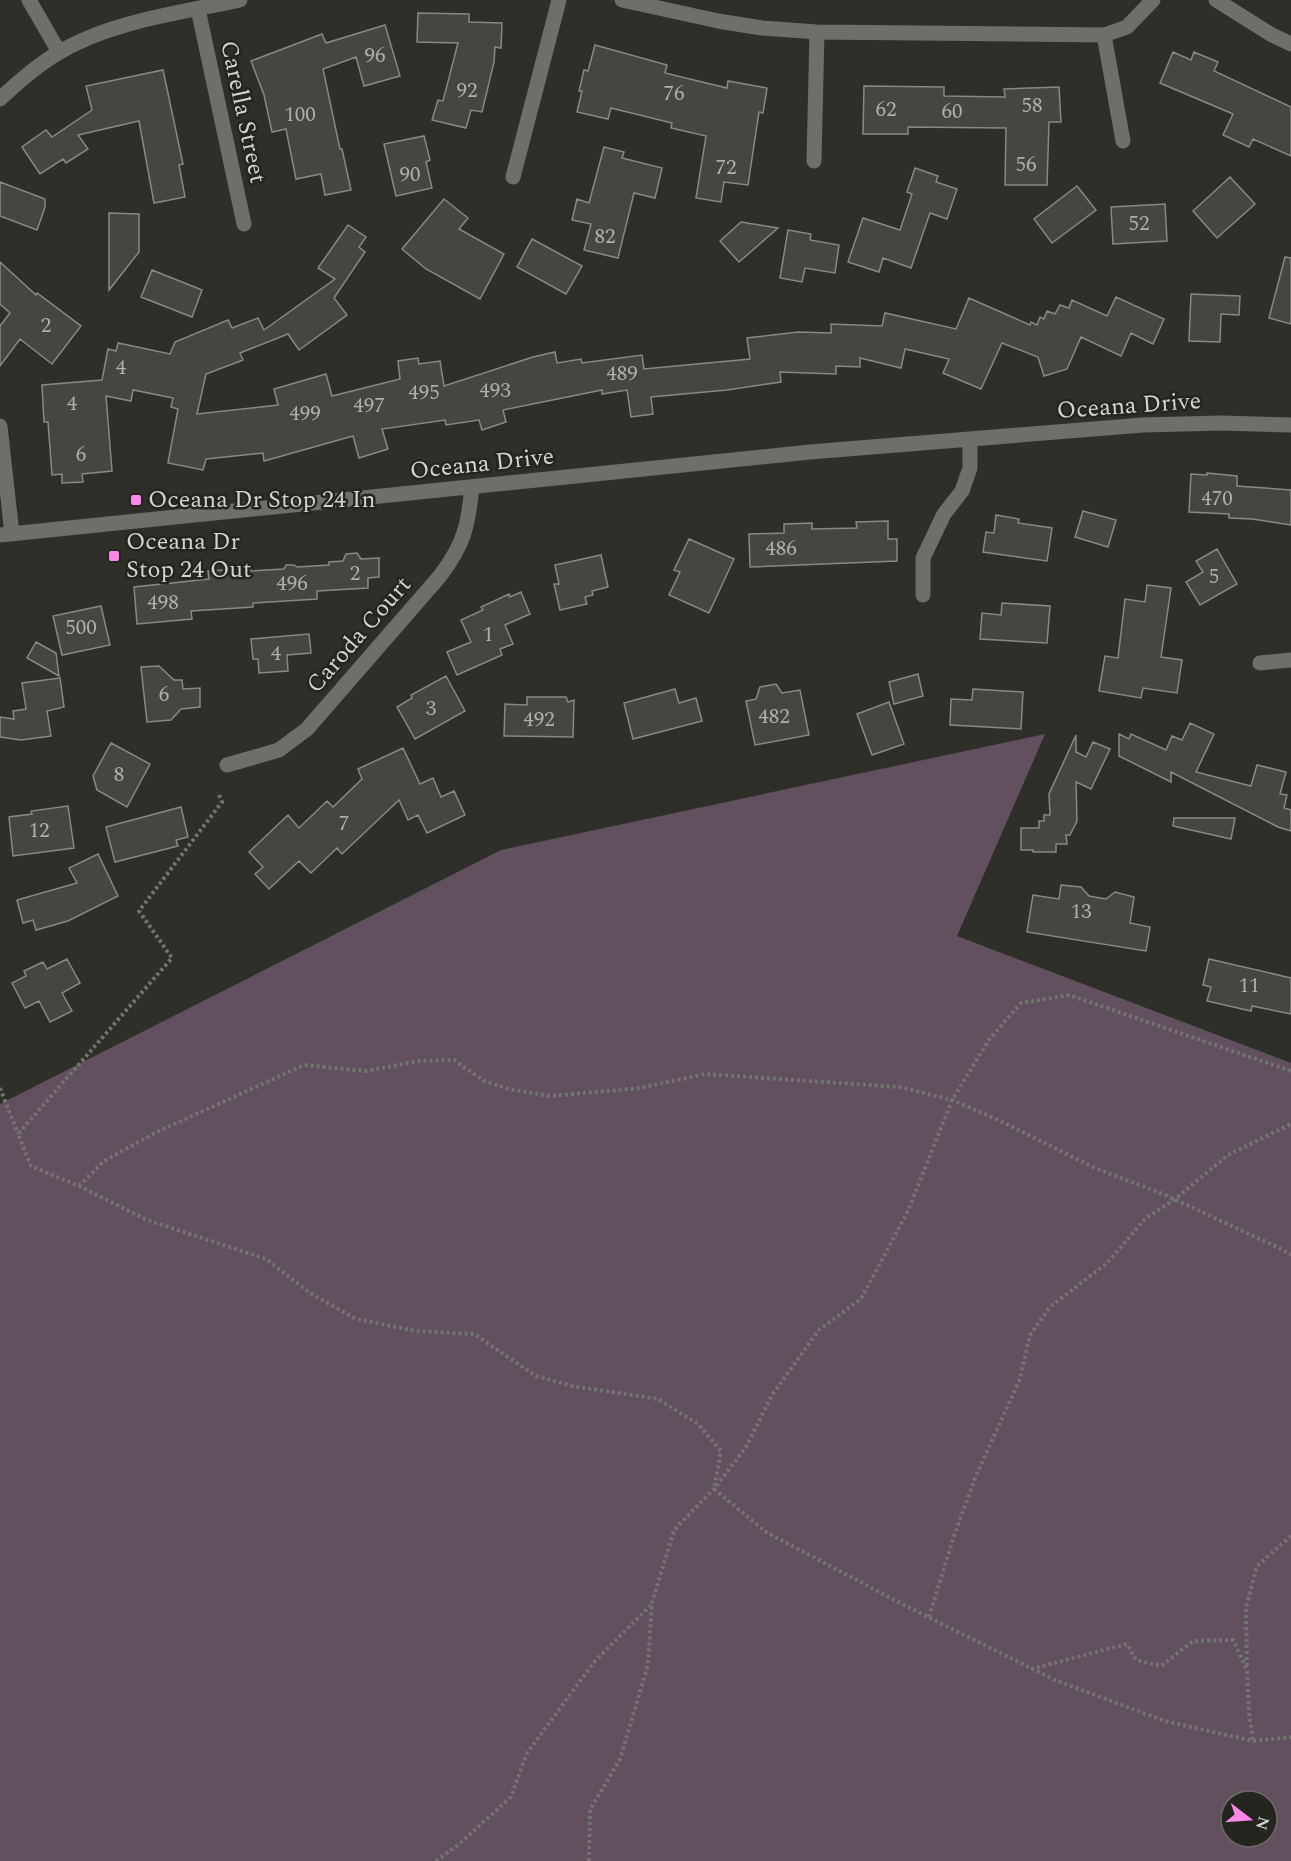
<svg xmlns="http://www.w3.org/2000/svg" width="1291" height="1861" viewBox="0 0 1291 1861" font-family="Spectral,serif">
<style>
.green{fill:#62505f;fill-rule:evenodd}
.building{fill:#464540;stroke:#898982;stroke-width:1.5}
.lines{fill:none;stroke-linecap:round;stroke-linejoin:round}
.path{stroke:#74746f;stroke-width:4;stroke-dasharray:3 3;stroke-linecap:butt}
.minor{stroke:#6e6e6b;stroke-width:15}
.poi-dot{fill:#f888ea;stroke:#252520;stroke-width:2}
.labels{text-anchor:middle;dominant-baseline:central;stroke-width:5;stroke-linejoin:round;paint-order:stroke}
.number-label{font-size:21px;fill:#b0b0ab}
.street-label{font-size:24px;fill:#d3d3cf;stroke:#252520}
.poi-label{font-size:24px;fill:#d3d3cf;stroke:#252520;text-anchor:start}
</style>
<rect width="100%" height="100%" fill="#2f2f29"/>
<path class="green" d="M1045,734L957,936L1291,1063V1861H0V1104L501,850ZM1231,1801H1267V1837H1231Z"/>
<path class="building" d="M418,13L469,14V22L502,23L501,48L495,47L494,62L482,112L471,110L466,128L432,120L438,100L443,101L458,43L417,42Z
M385,25L400,76L364,86L356,57L323,69L340,149H342L351,190L325,195L321,174L296,179L286,129L272,132L264,95L251,61L322,34L326,43Z
M595,45L667,65L665,73L727,88L728,81L767,88L763,113L759,112L748,185L724,182L721,202L696,198L706,136L671,128L672,123L611,108L608,119L577,112L582,91H579L584,70L588,71Z
M1173,52L1191,60L1194,52L1218,62L1214,71L1291,107V156L1253,139L1249,147L1223,135L1233,114L1160,83Z
M163,70L183,164L179,165L185,197L154,203L139,121L78,135L88,149L66,163L63,159L40,174L22,147L46,130L52,137L92,110L86,86Z
M864,86L944,87V96L1005,97L1004,89L1059,87L1061,122H1049L1047,185H1005L1006,128L908,127V134H863Z
M424,136L430,160L426,162L432,188L396,196L384,144Z
M604,147L624,152L622,158L662,168L655,198L634,193L618,258L584,250L591,224L572,220L577,199L589,203Z
M915,168L938,176L936,182L957,189L947,219L930,213L911,268L883,258L879,272L848,262L863,218L900,230L912,194L907,192Z
M1230,177L1255,204L1217,238L1193,211Z
M0,182L45,199V207L37,230L0,216Z
M1077,186L1096,210L1052,243L1034,219Z
M444,199L468,218L459,229L504,254L480,299L426,269L402,249Z
M1165,204L1167,241L1113,244L1111,207Z
M109,213L139,214V252L109,290Z
M741,222L778,228L739,262L720,241Z
M348,225L366,237L359,247L365,252L334,298L347,315L299,350L288,334L240,353L243,360L206,374L197,414L278,405L274,389L326,374L332,396L400,379L398,361L418,358L419,364L440,361L444,386L533,357L555,352L557,363L581,359L582,363L642,355L644,369L750,359L747,338L798,332L831,333V324L882,326L885,313L956,329L969,298L1030,325L1031,322L1037,325L1040,317L1044,319L1047,311L1055,314L1060,305L1069,308L1072,300L1107,316L1116,297L1164,319L1153,344L1131,333L1121,356L1081,337L1067,369L1044,376L1038,357L1002,343L981,389L943,373L949,359L905,349L901,368L860,358V367L836,366V374L780,372L781,382L727,390L651,397L653,414L631,417L627,390L602,394V390L503,410L506,422L482,430L479,420L446,425L445,420L382,429L388,449L359,458L353,436L264,461L263,453L206,459L203,470L168,463L178,409L171,407L173,398L133,390L131,401L106,396L112,471L82,474L83,482L62,483V474L52,475L48,422H44L42,385L102,380L108,349L116,351L118,343L170,354L175,342L228,320L232,328L258,318L264,330L335,279L318,268Z
M788,230L811,234L810,240L839,245L835,273L805,268L802,282L780,278Z
M532,239L582,266L566,294L517,267Z
M1285,257L1291,258V324L1269,318Z
M0,262L36,295L37,293L81,326L52,364L20,339L0,366V326L10,313L0,304Z
M152,270L202,290L192,317L141,297Z
M1191,294L1240,296L1239,315L1221,314L1220,342L1189,341Z
M1207,473L1237,476V486L1291,490V525L1252,519L1229,518V514L1189,512L1191,474L1207,475Z
M1083,511L1116,520L1108,547L1075,537Z
M996,515L1019,519L1018,523L1052,528L1047,561L983,552L986,532L994,533Z
M888,521V539H897V561L750,567L749,534L784,533V524L812,523V529L857,528L856,522Z
M689,539L734,559L709,613L669,595L680,572L674,570Z
M1217,549L1237,584L1200,605L1186,582L1203,572L1196,561Z
M357,553L361,559L379,558V577L368,578V588L317,591V599L253,603V607L191,611L192,619L137,624L134,587L209,579L208,571L251,568V571L284,569L286,565H294L297,567L329,565V562L343,561L346,554Z
M601,555L608,587L592,591L593,595L585,597L587,604L560,610L554,584H559L555,565Z
M1147,585L1171,588L1161,657L1182,660L1177,693L1143,688L1141,698L1099,691L1105,656L1118,658L1125,599L1145,602Z
M521,592L530,614L505,625L513,644L500,649L502,655L457,675L447,652L471,642L461,620L483,610L481,607L509,594L510,597Z
M1002,603L1050,606L1047,643L980,639L982,613L1001,615Z
M101,606L110,645L62,655L53,616Z
M309,634L311,653L287,655L288,671L259,673L258,659H253L251,639Z
M36,642L56,653L59,676L27,658Z
M159,666L174,680H182L183,689L200,688V707L181,709L171,720L147,722L141,667Z
M918,674L923,696L894,704L889,682Z
M446,676L465,711L415,739L397,707L412,698L411,695Z
M60,678L64,707L47,711L51,736L21,740L0,737V717L14,719L13,711L26,709L22,683Z
M776,684L782,693L800,690L809,735L755,745L746,701L756,699L760,687Z
M675,689L679,703L696,698L702,721L633,739L624,703Z
M973,689L1023,692L1021,729L950,725L951,699L972,700Z
M527,697H566L568,702L574,700L573,737L504,736L505,704L527,705Z
M889,702L904,744L872,755L857,714Z
M1190,723L1214,734L1196,772L1251,786L1257,765L1286,772L1280,794L1287,795L1284,808L1291,810V831L1278,827L1171,772V782L1119,756V734L1129,739L1131,734L1166,750L1172,736L1182,740Z
M1076,735V752L1086,757L1093,742L1110,749L1091,789L1076,782L1077,821L1070,835H1066L1067,844H1056V852H1033V850H1021V828H1039V821H1044V815H1050L1049,794Z
M111,743L150,764L127,807L97,790L93,776Z
M403,748L420,784L433,778L441,797L454,791L465,815L427,833L418,815L408,820L399,800L342,854L337,848L311,873L299,861L269,889L255,874L263,867L249,852L288,815L299,828L327,801L333,807L362,779L358,769Z
M68,806L74,848L13,856L9,817L32,814L31,811Z
M181,807L188,837L176,840L178,846L115,862L106,827Z
M1174,818H1235L1231,839L1173,826Z
M98,854L118,896L68,921L36,930L33,920L23,923L17,900L77,883L69,868Z
M1061,885L1081,887L1089,896L1106,899L1115,892L1134,897L1130,923L1150,927L1146,951L1027,932L1033,895L1059,899Z
M67,959L80,983L62,993L72,1011L50,1022L39,1001L25,1008L12,983L26,976L24,971L43,962L47,969Z
M1209,959L1291,978V1014L1252,1006L1251,1011L1207,1001L1211,987L1203,985Z"/>
<g class="lines">
<path class="path" d="M219,795L222,802L139,911L172,958L18,1134L31,1166L79,1186L147,1220L266,1259L310,1293L356,1319L417,1331L474,1334L536,1376L572,1386L658,1399L698,1424L721,1451L714,1489L766,1532L900,1603L1055,1680L1165,1721L1253,1741L1291,1737
M0,1088L18,1134
M79,1186L104,1161L157,1132L304,1065L366,1071L419,1061L454,1060L484,1081L509,1089L550,1096L640,1088L705,1074L900,1087L952,1100L996,1119L1095,1168L1163,1194L1277,1247L1291,1255
M929,1617L953,1539L975,1478L1020,1379L1030,1335L1050,1307L1107,1263L1146,1218L1174,1200L1228,1155L1291,1124
M1247,1666L1246,1608L1257,1566L1291,1536
M1031,1669L1127,1644L1136,1660L1161,1666L1193,1641L1233,1640L1247,1670L1249,1713L1253,1741
M436,1861L458,1845L511,1797L527,1753L595,1661L652,1604
M589,1861L590,1810L620,1759L648,1665L652,1603L674,1530L714,1489L746,1447L772,1395L819,1330L861,1299L908,1211L952,1100L989,1040L1021,1003L1069,995L1291,1071"/>
<path class="minor" d="M29,0L59,52
M622,0L718,21L762,28L817,32L1104,35L1127,27L1153,0
M1216,0L1272,35L1291,44
M198,9L244,224
M1104,35L1123,141
M0,99C18,82 36,66 58,53C111,21 180,13 240,0
M814,161L817,32
M513,177L559,0
M0,426L12,534
M0,535L810,452L1143,425L1221,423L1291,425
M923,595V558L944,514L962,491L970,468V439
M1260,663L1291,660
M227,765L279,750L307,729L440,576C464,544 468,527 472,487"/>
</g>
<g class="poi-dot">
<rect x="130" y="494" width="12" height="12" rx="3"/>
<rect x="108" y="550" width="12" height="12" rx="3"/>
</g>
<g class="labels">
<g class="number-label">
<text x="375" y="56">96</text>
<text x="467" y="91">92</text>
<text x="674" y="94">76</text>
<text x="1032" y="106">58</text>
<text x="886" y="110">62</text>
<text x="952" y="112">60</text>
<text x="300" y="115">100</text>
<text x="1026" y="165">56</text>
<text x="726" y="168">72</text>
<text x="410" y="175">90</text>
<text x="1139" y="224">52</text>
<text x="605" y="237">82</text>
<text x="46" y="326">2</text>
<text x="121" y="368">4</text>
<text x="622" y="374">489</text>
<text x="495" y="391">493</text>
<text x="424" y="393">495</text>
<text x="72" y="404">4</text>
<text x="369" y="406">497</text>
<text x="305" y="414">499</text>
<text x="81" y="455">6</text>
<text x="1217" y="499">470</text>
<text x="781" y="549">486</text>
<text x="355" y="574">2</text>
<text x="1214" y="577">5</text>
<text x="292" y="584">496</text>
<text x="163" y="603">498</text>
<text x="81" y="628">500</text>
<text x="488" y="635">1</text>
<text x="276" y="654">4</text>
<text x="164" y="695">6</text>
<text x="431" y="709">3</text>
<text x="774" y="717">482</text>
<text x="539" y="720">492</text>
<text x="119" y="775">8</text>
<text x="344" y="824">7</text>
<text x="39" y="831">12</text>
<text x="1081" y="912">13</text>
<text x="1249" y="986">11</text>
</g>
<g class="street-label">
<text transform="translate(243 112) rotate(78)">Carella Street</text>
<text transform="translate(1129 406) rotate(-4)">Oceana Drive</text>
<text transform="translate(482 464) rotate(-6)">Oceana Drive</text>
<text transform="translate(359 635) rotate(-49)">Caroda Court</text>
</g>
<g class="poi-label">
<text x="148" y="500">Oceana Dr Stop 24 In</text>
<text x="126" y="542">Oceana Dr<tspan x="126" dy="28">Stop 24 Out</tspan></text>
</g>
</g>
<g transform="translate(1249 1819) rotate(107)"><circle r="28" fill="#252520" stroke="#6b6b66" stroke-width="1.5"/>
<path d="M0-4.5L10 22L0 15L-10 22Z" fill="#f888ea"/>
<text y="-9" font-size="16" font-weight="bold" text-anchor="middle" fill="#d3d3cf">N</text>
</g>
</svg>
